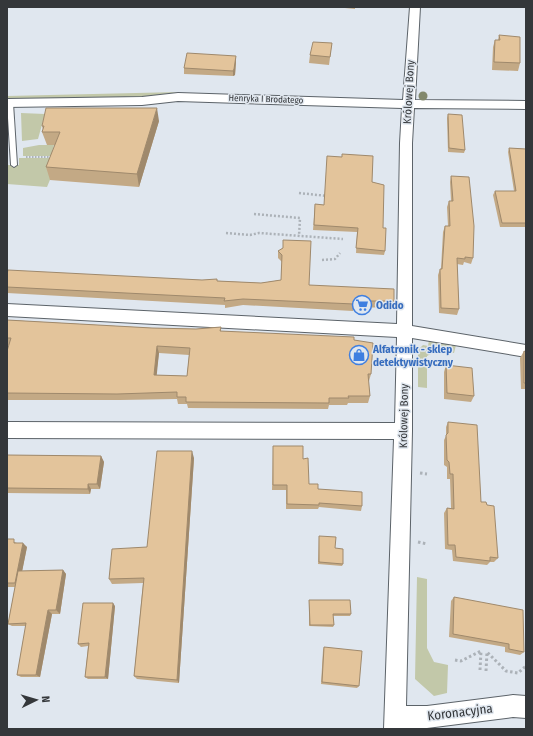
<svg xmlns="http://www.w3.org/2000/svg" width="533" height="736" viewBox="0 0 533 736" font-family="'Fira Sans Condensed',sans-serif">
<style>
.green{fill:#c2c8a9}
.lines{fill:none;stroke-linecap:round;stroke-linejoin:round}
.lane-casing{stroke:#5c6369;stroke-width:2}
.street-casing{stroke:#5c6369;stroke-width:2}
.path-far2{stroke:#acb2b8;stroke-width:2;stroke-dasharray:1.5 1.5;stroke-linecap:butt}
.path-far1{stroke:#acb2b8;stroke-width:2.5;stroke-dasharray:2 2;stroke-linecap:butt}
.path{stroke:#acb2b8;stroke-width:3;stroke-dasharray:2.5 2.5;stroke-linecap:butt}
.lane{fill:#fff;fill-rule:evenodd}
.street{fill:#fff;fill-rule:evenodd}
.tree{fill:#82886c}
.wall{fill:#c3a985;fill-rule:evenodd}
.shaded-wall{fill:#9f896c}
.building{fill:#e3c49b;stroke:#9f896c;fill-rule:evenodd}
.labels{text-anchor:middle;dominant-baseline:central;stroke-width:3;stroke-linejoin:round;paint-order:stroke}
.far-street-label{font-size:9px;fill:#34373a;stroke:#e0e7ef}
.street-label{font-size:11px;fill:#34373a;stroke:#e0e7ef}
.shop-label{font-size:11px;font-weight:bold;fill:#366cbe;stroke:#e0e7ef;text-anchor:start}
.near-street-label{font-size:13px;fill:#34373a;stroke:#e0e7ef}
</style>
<rect width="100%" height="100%" fill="#e0e7ef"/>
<path class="green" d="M179,92L142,97L7,99V96Z
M21,113L45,114L38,139L22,141Z
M39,145H54L51,156H23V148Z
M19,158H54V170L47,187L7,184V165H19Z
M429,340L456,345L454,353L436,351L427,356V388L418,387V350L423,345L428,346Z
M417,577L427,579V648L434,662L448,665L447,693L434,696L415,679Z"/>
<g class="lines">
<g class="lane-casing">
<path id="lane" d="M10,101L13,103L17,165L14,167L11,165L7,103Z"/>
</g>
<g class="street-casing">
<path id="street" d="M410,7H420L415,100L526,101V109L414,108L412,143V326L526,345V357L412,338V431L406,706H427L513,695L526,696V718L513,717L427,728L384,729L394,439L7,438V422L395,423L397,337L7,316V304L397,324L400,143L402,108L178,101L142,105L7,107V99L142,97L178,93L403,100Z"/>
</g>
<path class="path-far2" d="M26,157H53"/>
<path class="path-far1" d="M299,193L327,196
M254,214L300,218L299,236
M226,233L250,235L259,233L343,239
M322,260L335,259L340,253"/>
<path class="path" d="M420,473L427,474
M418,542L427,544
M455,660L461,661L481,651L480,670
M486,671L487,652L506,671L518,673L526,666"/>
<use href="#lane" class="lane"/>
<use href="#street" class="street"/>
</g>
<circle class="tree" cx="423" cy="96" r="4.5"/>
<path class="wall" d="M335,7H355V9Z
M499,35L520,63L518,71L492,70L493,47L495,40H498Z
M332,43L329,65L309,63L310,55Z
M236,61L235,75L233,76L184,74V68Z
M448,114L465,150L464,153L448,152L447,118Z
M159,121L139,187L50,180L46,167L55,145H47L42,132L43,130L42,126Z
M509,148L526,149V227H500L493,195L495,191H514L508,152Z
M451,176L473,258L471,264L464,262L463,265L457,264L459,309L457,315L439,313L438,275L440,269H441L443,232L445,226H448L447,207L449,201H451L450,182Z
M372,182L383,228L385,251L384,255L356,253L357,232L313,230L315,204L324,205Z
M283,248L309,285L394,301L393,307L354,308L353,311L243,305L225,308V305L7,293V274L202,280L261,283L281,280L282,262L278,258V251Z
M7,320L152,328L196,329L221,327V331L354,340L371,374L369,381H368L370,396L368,403H348L347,405H329L328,409L188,408L187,404H178L177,399L120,400H7V351L9,345H7ZM159,353L189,355L187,376L156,375Z
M524,351L526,352V389H521L520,358Z
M446,365L474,396L471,402L444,399V372Z
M448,422L481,502L487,505L498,558L494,562H490L487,565L453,561L452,550L445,549L444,513L447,508H451L450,479H447V467L444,465V440L446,436V427Z
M273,446L303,459L309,484L318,489L362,506L361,511L319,507L318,509H286V490H272Z
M7,455L101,456L104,462L100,489H91L90,494L7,493Z
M194,458L179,683L137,679L134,676L143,583L112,584L109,579L147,547Z
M319,536L335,548L343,564L342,566L318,564Z
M7,539L27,547L22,571L63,570L66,574L60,614H52L40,677H21L17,675L26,626H12L8,624L15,587H7Z
M454,597L524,652L520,655L505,652V647L449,637L451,601Z
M309,600L351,614L350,616H333L334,625L333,627L309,626Z
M115,606L108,679H88L85,677L88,646L81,647L78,644Z
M324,647L359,686L357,688L321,684L323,650Z"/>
<path class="shaded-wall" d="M236,56V61L235,75L233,76V71Z
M157,108L159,121L139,187L137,174Z
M157,346L159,353L156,382L154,375Z
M192,451L194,458L179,683L177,680Z
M101,456L104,462L100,489L97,484Z
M88,484L91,489L90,494L88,489Z
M23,543L27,547L19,587L15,583Z
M63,570L66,574L60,614L56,610Z
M113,603L115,606L108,679L105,677Z
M48,610L52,614L40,677L36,675Z"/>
<path class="building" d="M499,35L520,37V63L494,62L495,40H500Z
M313,42L332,43L330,57L310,55Z
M187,53L236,56L234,69L233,71L184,68Z
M46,108H157L137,174L46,167L60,132H42L44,126H42Z
M448,114L462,115L465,150L449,148Z
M509,148L526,149V223H502L495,191H516Z
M342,154L373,156L372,182L384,185L383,228H386L385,251L356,248L358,228L314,225L315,204L324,205L327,156L342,157Z
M451,176L469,177L474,226L473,258L465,257V259L457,258L459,309L441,308L440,269H442L445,226H450L449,201H453Z
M283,240L311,241L309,285L394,289V301H354V304L243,299L224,301L225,298L7,287V274L8,270L202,280L217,279V281L261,283L281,280L282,255L278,251L283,248Z
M7,320L152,328L196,329L221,327L220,331L354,337V340L373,343L371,374H368L370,396H348L349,398H329V403L186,402V397H177V392L117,394L7,393V351L11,338H7ZM157,346L190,348L187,376L154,375Z
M524,351L526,352V383H524Z
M446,365L472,368L474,396L447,393Z
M448,422L477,425L481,502H486L487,505L494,506L498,558L490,557V561L456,557L455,545H448L447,508L454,509L453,474H450L449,462L447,460L446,435L448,433Z
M273,446H303V459L308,458L309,484H318V489L362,492V506L319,503V505L287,504V485H273Z
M157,451H192L177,680L134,676L144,578L109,579L112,549L147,547Z
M7,455L101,456L97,484H88V489L7,488Z
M319,536L336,537L335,548L343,549V564L319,562Z
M7,539H14V543H23L15,583H7Z
M63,570L56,610H48L36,675H17L26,623L8,624L18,571Z
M454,597L523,610L524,652L509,649V644L453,634Z
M309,600H350L351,614H333L334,625H310Z
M83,603H113L105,677H85L89,643L78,644Z
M324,647L362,651L359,686L322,682Z"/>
<defs>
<g id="supermarket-ring" transform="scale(1)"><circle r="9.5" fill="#e0e7ef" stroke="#3f7fe0" stroke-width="1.5"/><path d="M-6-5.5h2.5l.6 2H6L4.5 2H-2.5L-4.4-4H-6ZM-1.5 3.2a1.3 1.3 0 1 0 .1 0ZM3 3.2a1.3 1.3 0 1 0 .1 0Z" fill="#3f7fe0"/></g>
<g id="shop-ring" transform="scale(1)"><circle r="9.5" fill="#e0e7ef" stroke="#3f7fe0" stroke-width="1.5"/><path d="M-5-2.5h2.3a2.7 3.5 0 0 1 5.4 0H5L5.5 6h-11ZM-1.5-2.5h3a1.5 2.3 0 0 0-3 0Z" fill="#3f7fe0"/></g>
</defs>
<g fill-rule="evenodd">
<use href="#supermarket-ring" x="362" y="305"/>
<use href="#shop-ring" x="359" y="355"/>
</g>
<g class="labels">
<g class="far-street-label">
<text transform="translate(266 99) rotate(2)">Henryka I Brodatego</text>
</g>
<g class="street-label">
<text transform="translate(409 92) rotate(-87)">Królowej Bony</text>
<text transform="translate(404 416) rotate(-89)">Królowej Bony</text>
</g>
<g class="shop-label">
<text x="376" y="305">Odido</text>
<text x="373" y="349">Alfatronik - sklep<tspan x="373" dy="13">detektywistyczny</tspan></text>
</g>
<g class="near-street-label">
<text transform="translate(460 712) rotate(-7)">Koronacyjna</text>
</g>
</g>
<rect width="533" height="736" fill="none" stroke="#34373a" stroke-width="16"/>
<g transform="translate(36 700) rotate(85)" stroke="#e0e7ef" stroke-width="3" paint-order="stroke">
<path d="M0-3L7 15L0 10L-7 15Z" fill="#34373a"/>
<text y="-6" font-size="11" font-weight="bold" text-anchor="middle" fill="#34373a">N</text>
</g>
</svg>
